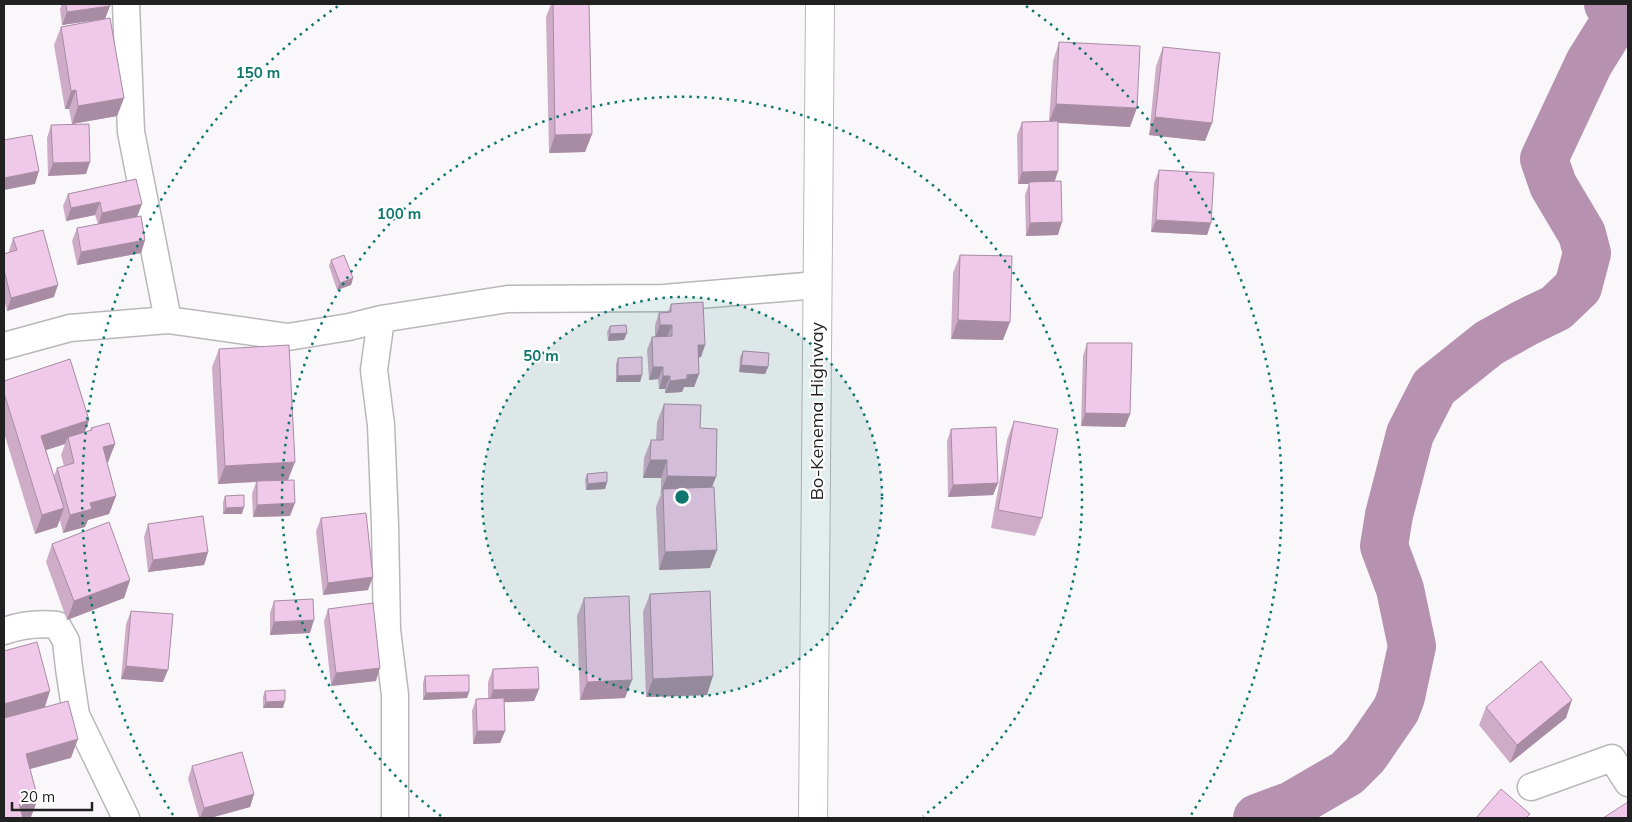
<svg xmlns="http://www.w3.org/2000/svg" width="1632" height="822" viewBox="0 0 1632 822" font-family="Mulish,sans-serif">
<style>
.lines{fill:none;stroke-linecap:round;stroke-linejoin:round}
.river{stroke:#b691b0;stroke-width:48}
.minor-casing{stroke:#bab7b9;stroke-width:29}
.trunk-casing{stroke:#bab7b9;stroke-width:30}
.minor{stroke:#fff;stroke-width:26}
.trunk{stroke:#fff;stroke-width:28}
.wall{fill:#ceacc8;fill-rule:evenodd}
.shaded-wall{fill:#a88ca3}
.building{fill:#f0c8e9;stroke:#a88ca3}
.ring{fill:none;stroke:#0f766e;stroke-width:2.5;stroke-dasharray:2.5 5}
.labels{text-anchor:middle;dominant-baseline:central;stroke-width:4;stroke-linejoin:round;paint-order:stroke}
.street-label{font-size:18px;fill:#222122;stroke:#fff}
.centre{fill:#0f766e;stroke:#fff;stroke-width:2.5}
.ring-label{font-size:15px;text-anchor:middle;font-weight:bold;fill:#0f766e;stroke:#fff;stroke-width:4;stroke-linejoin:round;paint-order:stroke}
</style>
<rect width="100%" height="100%" fill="#faf7fa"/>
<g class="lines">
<path class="river" d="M1257,818L1292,805L1347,773L1365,755L1396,710L1401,697L1412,646L1400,589L1384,546L1389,515L1410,434L1434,387L1489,343L1525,323L1556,308L1578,287L1587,253L1582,234L1553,185L1544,159L1589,63L1617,18L1608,4"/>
<g class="minor-casing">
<path id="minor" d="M126,4L131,132L168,320
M381,319L374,370L381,425L385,524L387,630L395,695V818
M4,346L70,328L168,320L288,337L349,327L381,319L508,299L664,298L817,285
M4,631C21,625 39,623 57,625L66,641L69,668L76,715L126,818
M1531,787L1612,758L1628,783"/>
</g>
<g class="trunk-casing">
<path id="trunk" d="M813,818L820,4"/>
</g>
<use href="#minor" class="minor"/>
<use href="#trunk" class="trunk"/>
</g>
<path class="wall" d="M62,4H110L105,19L124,98L117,116L72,124L69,109H65L54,45L61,27L102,19L62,25L60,9Z
M551,4H589L592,134L585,152L549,153L546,17Z
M1059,42L1130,127L1058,123V171L1054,181L1058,235L1026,236L1025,195L1029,184H1018L1017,135L1022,122L1049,121L1053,61Z
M1163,47L1212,123L1205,141L1149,135L1156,66Z
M51,125L86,174L48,176L47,138Z
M1159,170L1211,223L1207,235L1151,232L1154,183Z
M136,179L137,217L145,240L141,253L77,265L72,241L77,228L98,224L95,215L66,221L63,206L68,194Z
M13,238L54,297L7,311L4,300V254L9,252V251Z
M960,255L1003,340L951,339L953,273Z
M331,260L353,278L351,285L337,290L329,266Z
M671,304L705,345L701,357L698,358L699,374L694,387H684L682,392L665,393V389H659L658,379L649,380L647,350L652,337H655V325L659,313L668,312Z
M610,326L624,340L608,341L607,332Z
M1087,343L1130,414L1125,427L1081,426L1083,356Z
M219,349L288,480L290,516L253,517L252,494L256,482L218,484L212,367Z
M743,351L768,367L765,374L739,372L740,357Z
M618,358L642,375L640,382H616V364Z
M4,381L89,420L85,432L90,431L91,428L115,444L108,462H107L116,496L109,514L88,520L85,527L63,533L60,520L57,527L35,534L4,433ZM65,444L61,455L64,466L57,468L54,476L46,450Z
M664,404L700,428L712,487L710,568L659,570L656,507L661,494V478H643L644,458L651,440H656L657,422Z
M1014,421L1042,518L1035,536L991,528L1007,440Z
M951,429L998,483L993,495L948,497L947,441Z
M587,474L607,482L605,489L586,490L585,480Z
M225,496L242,514H223V502Z
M321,518L368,590L323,595L316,531Z
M148,524L208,552L204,565L148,572L144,537Z
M52,544L130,580L124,598L67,620L46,562Z
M650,594L707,695L646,697L643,612Z
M584,598L625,698L580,700L577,616Z
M274,601L310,633L270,635V613Z
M328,609L376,681L331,686L324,621Z
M131,611L163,682L121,679L126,624Z
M493,669L539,689L534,701L504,702L505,731L500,743L473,744L472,711L476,699L488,698V682Z
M425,676L469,692L467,698L423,700V683Z
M265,691L283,708H263V697Z
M1486,707L1566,718L1510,763L1479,725Z
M192,766L254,794L250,807L210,818H199L188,779Z"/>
<path class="shaded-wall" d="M110,6L105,19L62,25L67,12Z
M76,90L69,109H65L71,91Z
M124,98L117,116L72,124L78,106Z
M1056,104L1137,108L1130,127L1049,122Z
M1155,117L1212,123L1205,141L1149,135Z
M592,134L585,152L549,153L555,135Z
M90,162L86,174L48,176L53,163Z
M39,171L35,184L4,190V178Z
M1058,171L1054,184L1029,182V184H1018L1022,172Z
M100,202L95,215L66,221L71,208Z
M142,204L137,217L98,225L102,213Z
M1156,220L1211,223L1207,235L1151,232Z
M1062,222L1058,235L1026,236L1030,223Z
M145,240L141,253L77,265L81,252Z
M353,278L351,285L337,290L340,283Z
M58,285L54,297L7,311L11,298Z
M958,320L1010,322L1003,340L951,339Z
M660,325H672L667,337L655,338Z
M627,333L624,340L608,341L610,334Z
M698,345H705L701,357L693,358Z
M741,365L768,367L765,374L739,372Z
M653,367H663L658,379L649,380Z
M699,374L694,387H684L682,392L665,393L670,381L687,375Z
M642,375L640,382H616L618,376Z
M663,376H670L665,389H659Z
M1085,413L1130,414L1125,427L1081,426Z
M89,420L82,439L68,437L65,444L34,454L41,436Z
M115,444L108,462L96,465L103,447Z
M650,460H667L661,478H643Z
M295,462L288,480L218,484L225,466Z
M667,476L716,477L709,495L663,489L660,494Z
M607,482L605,489L586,490L588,484Z
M998,483L993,495L948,497L953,485Z
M116,496L109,514L88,520L85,527L63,533L70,515L90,503Z
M295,503L290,516L253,517L257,505Z
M244,507L242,514H223L226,508Z
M64,508L57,527L35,534L42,515Z
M717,550L710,568L659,570L665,552Z
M208,552L204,565L148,572L153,560Z
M373,577L368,590L323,595L328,583Z
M130,580L124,598L67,620L74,601Z
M314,620L310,633L270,635L274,622Z
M126,666L168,670L163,682L121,679Z
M380,668L376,681L331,686L336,673Z
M713,676L707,695L646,697L653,679Z
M632,680L625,698L580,700L587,682Z
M539,689L534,701L489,703L493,690Z
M50,691L44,710L4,721V704Z
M469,692L467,698L423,700L426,693Z
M1572,700L1566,718L1510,763L1517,745Z
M285,701L283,708H263L266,702Z
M477,731H505L500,743L473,744Z
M78,739L71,758L19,772L26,754Z
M254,794L250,807L210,818H200L204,808Z
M38,799L31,817L27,818H14L19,804Z"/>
<path class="building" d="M66,4H110V6L67,12Z
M553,4H589L592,134L555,135Z
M110,18L124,98L78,106L76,90L71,91L61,27Z
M1059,42L1140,46L1137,108L1056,104Z
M1163,47L1220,53L1212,123L1155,117Z
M1058,121V171L1022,172V122Z
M89,124L90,162L53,163L51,125Z
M32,135L39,171L4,178V140Z
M1159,170L1214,173L1211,223L1156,220Z
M136,179L142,204L102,213L100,202L71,208L68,194Z
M1061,181L1062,222L1030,223L1029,182Z
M141,216L145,240L81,252L77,228Z
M43,230L58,285L11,298L4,270V254L17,250L13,238Z
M344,255L353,278L340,283L331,260Z
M960,255L1012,256L1010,322L958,320Z
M703,302L705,345H698L699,374L687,375V379L670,381V376H663V367H653L652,337L672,336V325H660L659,313L671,312V304Z
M626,325L627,333L610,334V326Z
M1087,343H1132L1130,414L1085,413Z
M289,345L295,462L225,466L219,349Z
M743,351L769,353L768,367L741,365Z
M642,357V375L618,376V358Z
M70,359L89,420L41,436L64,508L42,515L4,393V381Z
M664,404L701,405L700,428L717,429L716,477L667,476V460H650L651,440H663Z
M1014,421L1058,429L1042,518L998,510Z
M109,423L115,444L103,447L116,496L90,503L92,509L70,515L57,468L74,463L68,437L92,430L91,428Z
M996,427L998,483L953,485L951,429Z
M607,472V482L588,484L587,474Z
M294,480L295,503L257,505V481Z
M714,487L717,550L665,552L663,489Z
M244,495V507L226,508L225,496Z
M366,513L373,577L328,583L321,518Z
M203,516L208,552L153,560L148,524Z
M109,522L130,580L74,601L52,544Z
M710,591L713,676L653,679L650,594Z
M629,596L632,680L587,682L584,598Z
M313,599L314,620L274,622V601Z
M373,603L380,668L336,673L328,609Z
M131,611L173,614L168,670L126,666Z
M37,642L50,691L4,704V651Z
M1541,661L1572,700L1517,745L1486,707Z
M538,667L539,689L493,690V669Z
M469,675V692L426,693L425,676Z
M285,690V701L266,702L265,691Z
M504,698L505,731H477L476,699Z
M68,701L78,739L26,754L38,799L19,804L23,818H4V718Z
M242,752L254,794L204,808L192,766Z
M1501,789L1530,814L1526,818H1476Z
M1628,802V818H1603Z"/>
<circle cx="682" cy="497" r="200" fill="#0f766e" fill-opacity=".12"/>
<g class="ring">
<circle cx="682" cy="497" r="200"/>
<path d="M441 816A400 400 0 1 1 923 816"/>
<path d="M173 815A600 600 0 0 1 338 6M1026 6A600 600 0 0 1 1191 815"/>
</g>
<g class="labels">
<g class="street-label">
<text transform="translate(816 411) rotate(-90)">Bo-Kenema Highway</text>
</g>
</g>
<circle cx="682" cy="497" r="8" class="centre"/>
<g class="ring-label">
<text x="258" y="78">150 m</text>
<text x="399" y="219">100 m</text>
<text x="541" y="361">50 m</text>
</g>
<rect width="1632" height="822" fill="none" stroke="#222122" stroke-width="10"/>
<path d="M12 802v8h80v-8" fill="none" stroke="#222122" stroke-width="2.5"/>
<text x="20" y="802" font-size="15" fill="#222122" stroke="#ffffff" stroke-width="4" paint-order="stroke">20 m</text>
</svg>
